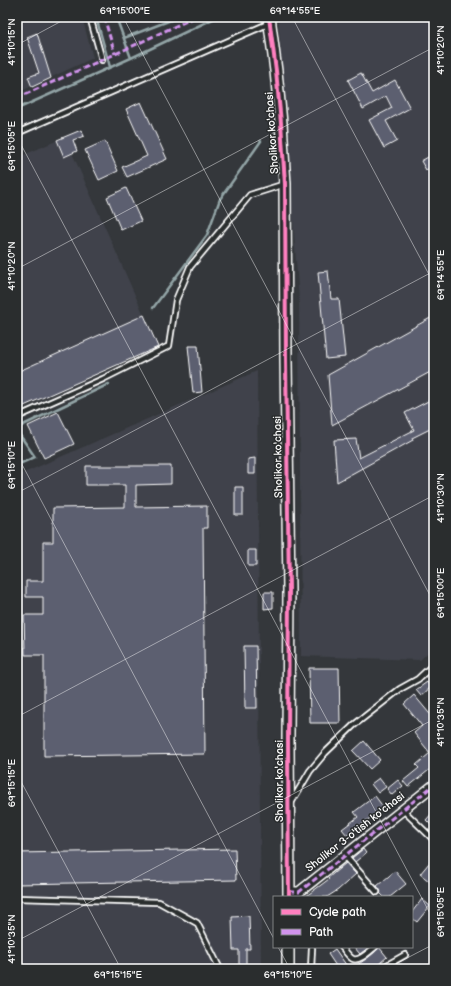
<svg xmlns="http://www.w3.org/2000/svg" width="451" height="986" viewBox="0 0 451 986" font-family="'Balsamiq Sans',sans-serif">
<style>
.built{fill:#40434b}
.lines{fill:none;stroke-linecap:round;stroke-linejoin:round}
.stream{stroke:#93a5a7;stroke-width:2.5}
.building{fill:#5c5e70;stroke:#fff}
.service-casing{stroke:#fff;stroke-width:8}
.minor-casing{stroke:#fff;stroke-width:12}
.tertiary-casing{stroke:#fff;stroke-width:14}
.service{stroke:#2a2d2e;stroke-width:4.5}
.minor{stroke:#2a2d2e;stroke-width:9}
.tertiary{stroke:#2a2d2e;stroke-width:11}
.quiet{stroke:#d193ec;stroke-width:3;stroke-dasharray:6 3;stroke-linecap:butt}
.cycleway-casing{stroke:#2a2d2e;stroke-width:6}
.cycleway{stroke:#ff80c0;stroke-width:4}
.ticks{fill:none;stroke:#fff;stroke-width:1;stroke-opacity:0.45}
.labels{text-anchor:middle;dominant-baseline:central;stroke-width:3;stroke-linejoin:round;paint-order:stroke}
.street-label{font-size:11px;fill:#fff;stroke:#2a2d2e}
.neatline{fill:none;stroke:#fff;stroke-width:1.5}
.ticks-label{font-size:10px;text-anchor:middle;fill:#fff}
</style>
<rect width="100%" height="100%" fill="#34373b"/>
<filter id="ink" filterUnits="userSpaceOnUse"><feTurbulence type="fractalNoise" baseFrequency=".025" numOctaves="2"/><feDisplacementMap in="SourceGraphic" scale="8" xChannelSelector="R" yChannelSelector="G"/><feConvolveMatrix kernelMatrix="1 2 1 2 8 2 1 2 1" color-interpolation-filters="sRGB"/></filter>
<g filter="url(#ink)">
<path class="built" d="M17,17H82L93,58L17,93Z
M278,17H434V647L420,660L301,656L299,300Z
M65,137L158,347L17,409V158Z
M257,371L261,969H17V476Z"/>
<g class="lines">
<path class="stream" d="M96,17L110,67
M116,17L131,58
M124,38L179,17
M17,109L131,58L217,17
M153,308L207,235L220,199L261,141
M17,428L109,384
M17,431L35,457L17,465"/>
</g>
<path class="building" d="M37,33L51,78L32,87L28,77L39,73L27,37Z
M361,73L372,93L395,80L410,108L386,121L397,141L384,148L369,120L392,108L386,96L363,109L348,80Z
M141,102L167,159L127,177L122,167L147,156L126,109Z
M81,130L84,136L73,140L77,151L64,157L57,140Z
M105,141L118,171L99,180L85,150Z
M430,156L434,166L426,170L421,161Z
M126,188L141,221L121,230L107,197Z
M328,271L331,299H339L345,357L326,359L318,272Z
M144,315L158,347L17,409V393L20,391L17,383V372Z
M434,316V370L332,425L328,375Z
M188,346H198L202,392L193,393Z
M434,398V427L412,438L413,440L337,482L334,440L356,439L359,458L414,430L405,413Z
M58,412L74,444L44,458L28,426Z
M255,458V474H248V459Z
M86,466H171V484L136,485V507L207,506V528H203L205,754L44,756V655H25L24,615H43V597H26V581H43V542H53V508L125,507V485H86Z
M235,487H243V515H235Z
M248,550H256V566H248Z
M264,592H273V608L264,609Z
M244,646H256L257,708H245Z
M309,668H339L340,723H310Z
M427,682L431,687L421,696L416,690Z
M414,695L434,719V766L408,787L403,781L419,768L416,765L430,753L414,733L422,726L404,704Z
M364,741L380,760L370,769L353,751Z
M379,778L386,787L378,793L371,784Z
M398,780L403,786L392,795L387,789Z
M375,796L384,808L347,835L342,829L358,817L354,812Z
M434,811V828L426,820Z
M235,849L236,880L17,884V853Z
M363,849L366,853L355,862L352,858Z
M434,857V885L420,874Z
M346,863L356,874L338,890L327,897H305L329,879L328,878Z
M395,871L406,884L390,897H384L380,893V890L377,886Z
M422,899L430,906L417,922L412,918V912Z
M249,916L250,949H246V965H239V950H233L232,917Z
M354,947H369L360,954Z
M379,947L387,957L373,969H352L370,956L377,950Z
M335,949L349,969H338L328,954Z"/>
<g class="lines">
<g class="service-casing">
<path id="service" d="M90,17L102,60
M17,133L270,23
M17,417L103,379L169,346L176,300L190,267L250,195L285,184
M291,803L310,771L325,753L354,725L400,689L418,679L434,664
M403,810L434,840
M345,856L377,892
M17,898L159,902L197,923L220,969
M342,947C345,951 349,957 353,959C359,962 370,951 375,947
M311,969L312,948
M380,969L405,955"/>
</g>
<g class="minor-casing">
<path id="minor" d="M289,892H299L434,785"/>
</g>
<g class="tertiary-casing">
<path id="tertiary" d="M269,17L276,71L281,123L285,184L286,359L289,590L288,739L289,897
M288,969V947"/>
</g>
<use href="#service" class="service"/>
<use href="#minor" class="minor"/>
<use href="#tertiary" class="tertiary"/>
<path class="quiet" d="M104,17L115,54
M17,98L124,50L195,17
M289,892H299L434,785"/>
<g class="cycleway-casing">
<path id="cycleway" d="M269,17L276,71L281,123L285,184L286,359L289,590L288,739L289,897"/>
</g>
<use href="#cycleway" class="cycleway"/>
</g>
</g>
<path class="ticks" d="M123,17L434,603M292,17L434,284M17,45L69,17M17,137L434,921M17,269L434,47M17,455L274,939M17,493L434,271M17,717L434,495M17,774L121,969M17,941L434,719M278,947L290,969M386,969L434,944"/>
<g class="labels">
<g class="street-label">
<text transform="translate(272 133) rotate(-94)">Sholikor ko'chasi</text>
<text transform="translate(278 457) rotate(-91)">Sholikor ko'chasi</text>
<text transform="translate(279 781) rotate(-90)">Sholikor ko'chasi</text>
<text transform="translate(355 832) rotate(-38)">Sholikor 3-o'tish ko'chasi</text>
</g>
</g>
<rect width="451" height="986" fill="none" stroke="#2a2d2e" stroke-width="44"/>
<rect x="273" y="896" width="140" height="52" fill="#2a2d2e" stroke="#7f8182"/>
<rect x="281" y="909" width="20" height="6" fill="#ff80c0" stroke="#7f8182"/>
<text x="309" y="916" font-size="12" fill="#ffffff">Cycle path</text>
<rect x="281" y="929" width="20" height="6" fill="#d193ec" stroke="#7f8182"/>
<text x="309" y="936" font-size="12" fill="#ffffff">Path</text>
<rect x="22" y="22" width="407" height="942" class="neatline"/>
<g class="ticks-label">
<text x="125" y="14">69°15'00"E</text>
<text x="295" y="14">69°14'55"E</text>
<text transform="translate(11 42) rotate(-90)" y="4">41°10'15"N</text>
<text transform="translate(440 50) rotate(-90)" y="4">41°10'20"N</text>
<text transform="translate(11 146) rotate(-90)" y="4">69°15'05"E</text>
<text transform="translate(11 266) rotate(-90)" y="4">41°10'20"N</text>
<text transform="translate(440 275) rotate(-90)" y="4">69°14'55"E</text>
<text transform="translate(11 465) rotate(-90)" y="4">69°15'10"E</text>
<text transform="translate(440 498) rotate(-90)" y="4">41°10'30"N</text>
<text transform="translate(440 593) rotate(-90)" y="4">69°15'00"E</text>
<text transform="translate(440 722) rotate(-90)" y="4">41°10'35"N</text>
<text transform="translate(11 783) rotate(-90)" y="4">69°15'15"E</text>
<text transform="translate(440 912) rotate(-90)" y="4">69°15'05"E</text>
<text transform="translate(11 939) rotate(-90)" y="4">41°10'35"N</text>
<text x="118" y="978">69°15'15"E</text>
<text x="288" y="978">69°15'10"E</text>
</g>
</svg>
